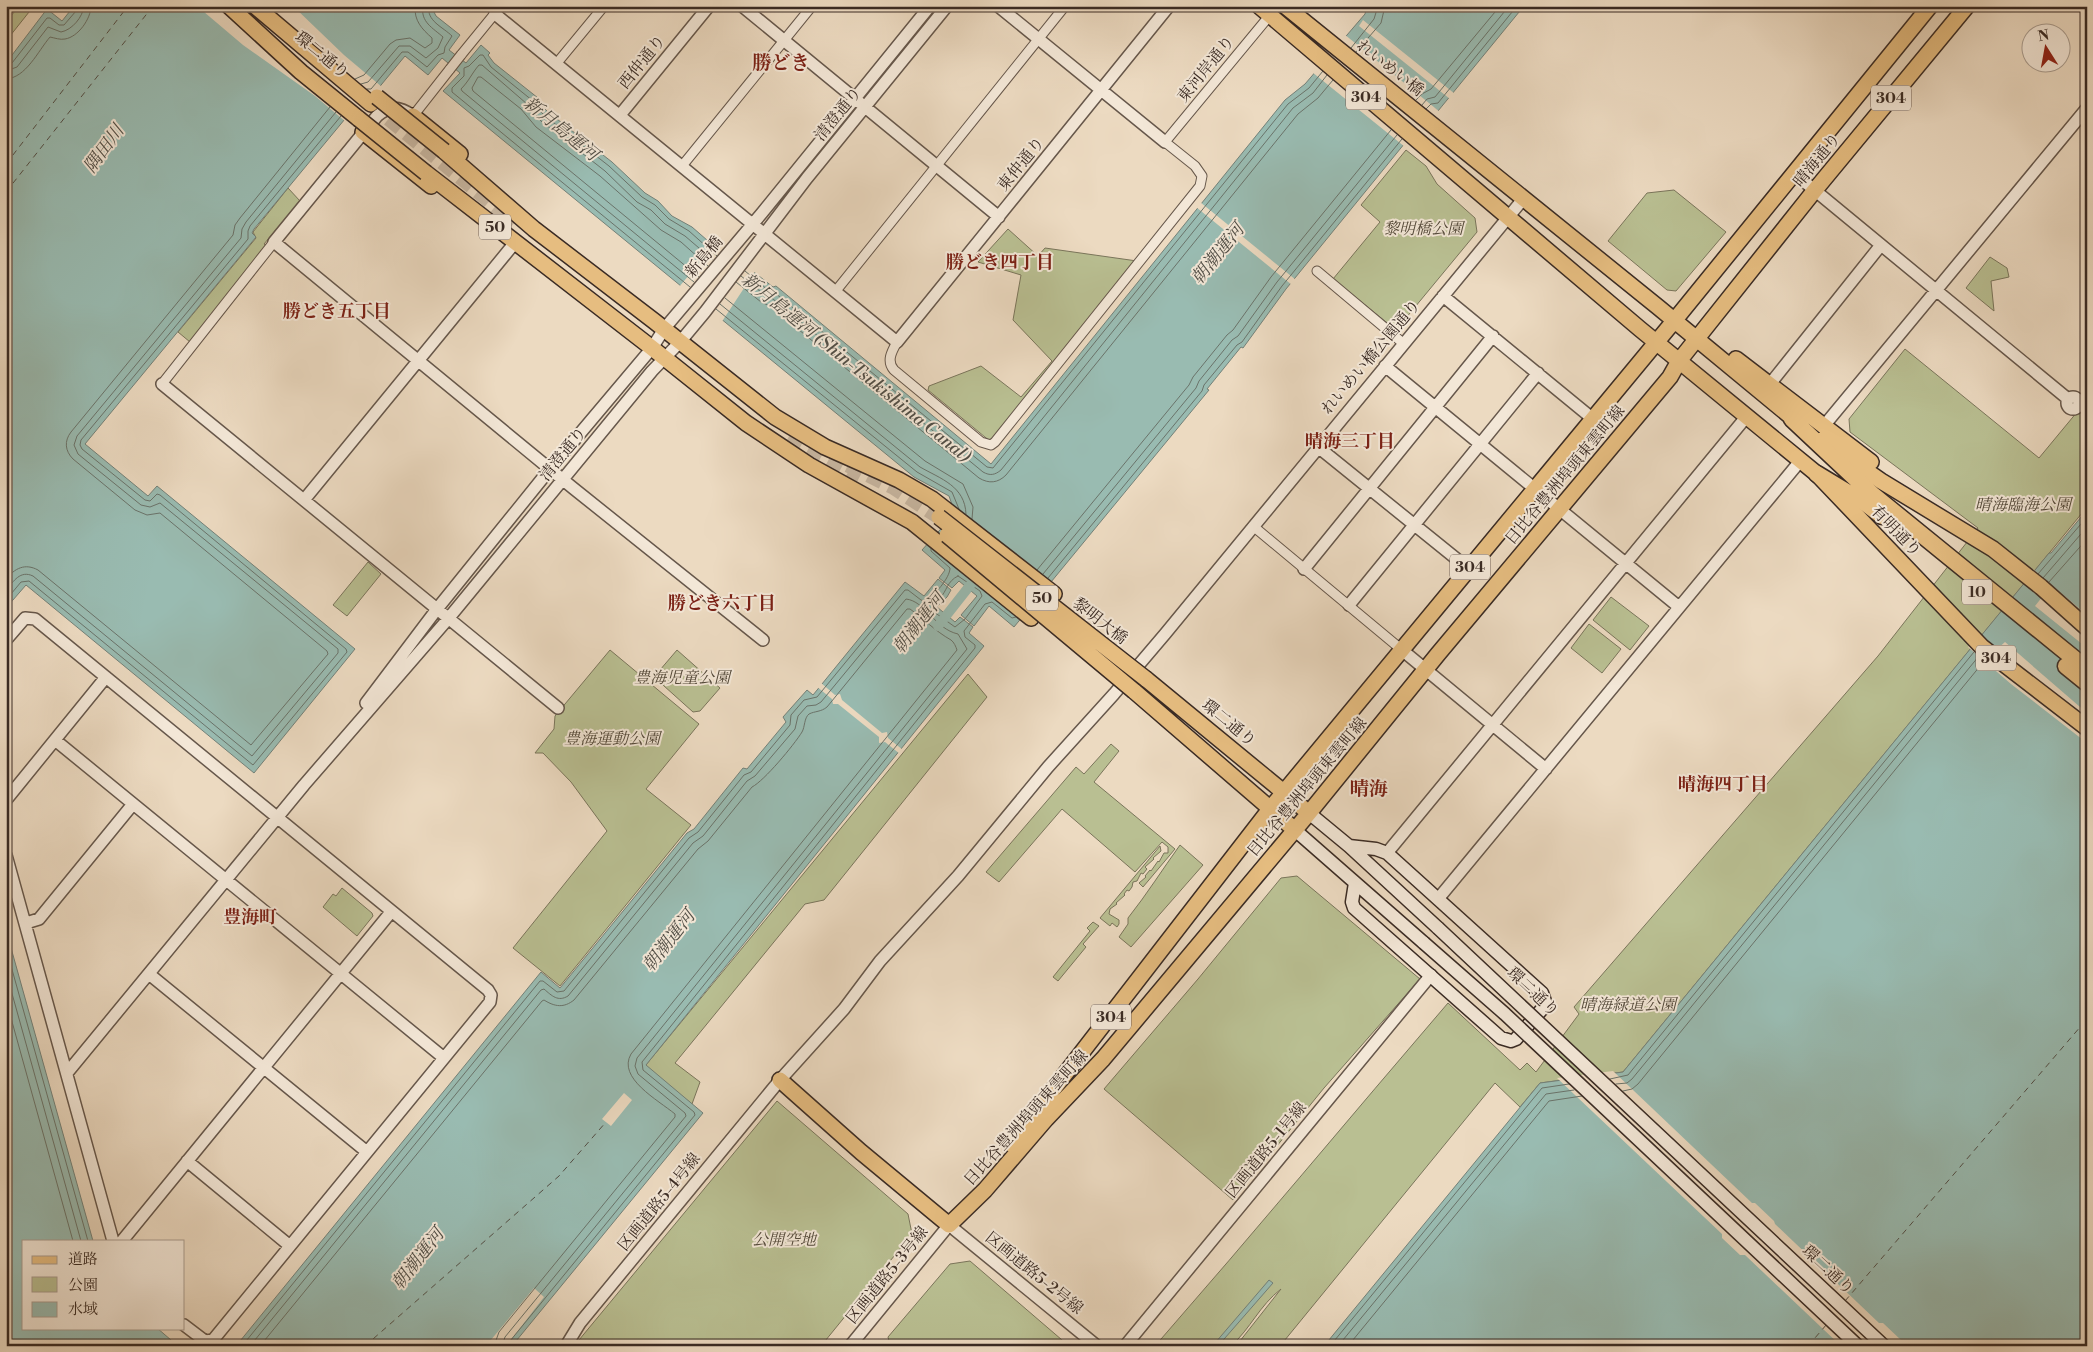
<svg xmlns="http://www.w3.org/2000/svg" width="2093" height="1352" viewBox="0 0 2093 1352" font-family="'Libre Bodoni','Noto Serif JP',serif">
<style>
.green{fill:#b9bf92;stroke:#7a755b}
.water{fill:#99bbb1;stroke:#738179}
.pier{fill:#ecdac1}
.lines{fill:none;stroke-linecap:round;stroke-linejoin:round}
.shore{stroke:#6a736a;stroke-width:1}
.canal{stroke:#99bbb1;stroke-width:10}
.ferry{stroke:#524f47;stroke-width:1;stroke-dasharray:6 5;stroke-linecap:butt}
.primary-tunnel{stroke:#c8b7a2;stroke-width:15;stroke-dasharray:15 8;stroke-linecap:butt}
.minor-casing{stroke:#66574b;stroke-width:11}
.tertiary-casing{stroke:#66574b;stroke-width:14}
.secondary-casing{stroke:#3a2b24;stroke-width:15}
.primary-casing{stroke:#3a2b24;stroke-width:18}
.motorway-casing{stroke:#3a2b24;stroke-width:19}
.minor{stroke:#f3e7d7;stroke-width:9}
.tertiary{stroke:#f3e7d7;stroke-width:11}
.secondary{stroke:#f3e7d7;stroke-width:12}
.primary{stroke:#e6bd80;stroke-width:15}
.motorway{stroke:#e6bd80;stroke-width:16}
.minor-bridge-casing{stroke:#66574b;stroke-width:11;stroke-linecap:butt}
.secondary-bridge-casing{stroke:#3a2b24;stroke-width:15;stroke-linecap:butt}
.primary-bridge-casing{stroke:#3a2b24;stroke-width:18;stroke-linecap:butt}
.minor-bridge{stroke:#f3e7d7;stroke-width:9}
.secondary-bridge{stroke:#f3e7d7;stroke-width:12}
.primary-bridge{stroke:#e6bd80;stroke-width:15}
.labels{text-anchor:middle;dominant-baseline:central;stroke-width:4;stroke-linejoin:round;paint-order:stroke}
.shield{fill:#f3e7d7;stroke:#72635a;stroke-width:1}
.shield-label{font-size:15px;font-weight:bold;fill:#3a2b24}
.street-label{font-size:16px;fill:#3a2b24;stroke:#f3e7d7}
.park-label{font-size:16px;font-style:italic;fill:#53493a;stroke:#f3e7d7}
.water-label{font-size:18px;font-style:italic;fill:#524f47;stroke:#f3e7d7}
.neighbourhood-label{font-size:18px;font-weight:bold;fill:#7a1f14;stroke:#f3e7d7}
.quarter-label{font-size:19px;font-weight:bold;fill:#7a1f14;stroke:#f3e7d7}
</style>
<rect width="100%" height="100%" fill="#ecdac1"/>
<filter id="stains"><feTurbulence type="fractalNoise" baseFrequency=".004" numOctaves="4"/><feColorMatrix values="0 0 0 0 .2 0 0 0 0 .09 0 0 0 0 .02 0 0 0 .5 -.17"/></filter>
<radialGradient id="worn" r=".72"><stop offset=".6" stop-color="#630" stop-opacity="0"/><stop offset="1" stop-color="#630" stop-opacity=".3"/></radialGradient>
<path class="green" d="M19,6L33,7L6,41V22Z
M1406,150L1426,166L1437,184L1475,218L1477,232L1396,330L1333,279L1380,222L1361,205Z
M288,188L300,201L264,244L267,246L190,342L178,332L256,238L253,232Z
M1674,190L1726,232L1676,291L1667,290L1608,241L1647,193Z
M1008,229L1038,256L1045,248L1137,261L991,442L928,390L929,386L981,366L1021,397L1052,361L1013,320L1021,275L978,262Z
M1990,257L2007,268L2009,277L1991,281L1994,311L1966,288Z
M1905,349L2039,458L2087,400V507L1623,1072L1540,1083L1520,1107L1495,1083L1280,1346H1236L1281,1289C1259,1306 1251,1328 1231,1346H1155C1254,1233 1350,1117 1448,1003L1520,1070L1527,1063L1536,1072L1579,1014L1574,1007L1878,656L1978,528L1850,432L1849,419Z
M368,562L381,574L347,616L333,605Z
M1611,597L1649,626L1630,650L1593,620Z
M1589,624L1621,649L1602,673L1571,648Z
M610,650L699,724L646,789L691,825L560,986L513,948L607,831L571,782L543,753H535L554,729L555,716Z
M677,650L720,688L700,711L693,712L654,677Z
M968,674L987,697L824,900L805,904L675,1063L700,1082L692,1104L645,1066Z
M1111,744L1119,751L1094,782L1175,849L1143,887L1139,883L1146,877L1145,876L1150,870L1151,871L1158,861L1159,862L1164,853H1168V847L1162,842L1135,872L1062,809L999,882L986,872L1076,767L1084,774Z
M1180,845L1203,865L1131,947L1119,937L1128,924V918C1147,894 1162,870 1180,845Z
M1160,846L1161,851L1153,858L1154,859L1145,867L1147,869L1143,874L1141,873L1137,881L1133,882L1132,887L1129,891L1127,890L1124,894L1125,895L1116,903L1117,904L1110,909L1109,914L1119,920V924L1117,927L1112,923L1110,926L1100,918Z
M1297,876L1420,979L1324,1088L1233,1200L1104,1089L1198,979L1281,878Z
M342,888L372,913L373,916L357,936L323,907L333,894L336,896Z
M1093,922L1099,926L1083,944L1086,947L1058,981L1053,977L1090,931L1087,928Z
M777,1101L908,1214L912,1234L821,1346H574Z
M970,1261L1069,1346H890L888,1337L950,1264Z"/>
<path class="water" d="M74,6H436L433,10L436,16L460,35L449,50L466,63L481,45L490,53L488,55L494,63L538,98L539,103L548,112L612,162L645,193L658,201L672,216L692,227L723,254L741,262L773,287L776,286L991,464L1285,100L1305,84L1365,14L1367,6H1524L1438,111L1434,108L1418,127L1286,289L1243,348L1241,347L1207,389L1209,390L1014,627L989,606L974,626L961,615L977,596L959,581L952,588L939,578L945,570L922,550L955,513L949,496L914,477L443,91L460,73L442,58L428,75L405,56L372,96H364L254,229L252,233L256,237L85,444L148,496L157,486L355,649L254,773L26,585L6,608V63L47,9L62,21Z
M2087,510V1346H1324L1540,1083L1623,1072L2049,553H2051Z
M938,579L951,590L947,597L937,607L955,622L960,617L973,627L969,633L984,646L646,1065L703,1113L512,1346H236L541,972L560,988L687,833L694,829L743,768L747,769L786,722L783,717L807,690L813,695L905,582L924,596Z
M6,930L93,1241H24V1328H157L178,1346H6Z
M1269,1280L1273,1283L1218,1346L1215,1343Z"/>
<path class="pier" d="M197,6H293L344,55L382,87L373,98L366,97L346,122L315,96L243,45Z
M1363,20L1455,94L1450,99L1359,26Z
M1344,34L1440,112L1437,114L1434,112L1405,147L1312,72Z
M1200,202L1296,280L1292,285L1196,207Z
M715,244L724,252L742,260L756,270L721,323L679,287Z
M2033,569L2087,615V648L2035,606L2043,596L2024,580Z
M1979,635L1996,650L2005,642L2087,713V743L2011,684L1968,647Z
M820,682L835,695L840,694L842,700L882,733L887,732L888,738L903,750L900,754L885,742L879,743V737L838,704H833L832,699L816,686Z
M1613,1071L1752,1203H1755L1774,1221L1775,1224L1879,1323H1883L1902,1341L1903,1346H1841L1745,1255H1740L1722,1238V1234L1557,1078Z
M624,1093L632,1100L611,1126L602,1119Z
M534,1288L544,1297L506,1346H496L490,1341Z"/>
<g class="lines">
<path class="shore" d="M1351,48L1374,19L1378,6
M1356,52L1381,23L1385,6
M6,65L12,63L47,18H50L59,25H64L76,11L78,6
M6,71L17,67L48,27L61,32C72,30 83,17 84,6
M6,79C26,78 38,51 50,37C55,38 60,40 65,39C78,37 91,19 91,6
M355,79L364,75L390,44L396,40L410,38L425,48L432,43V38C422,29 414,21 415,6
M361,84L368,82L399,46H410L426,58L438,48L443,37C433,28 420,22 423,6
M367,89H371L402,52H408L427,67L438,55L444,53L445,47L452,36C443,27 426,21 429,6
M1416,100L1422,94L1431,89L1500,6
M1422,105L1427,99L1435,97L1509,6
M1426,109L1431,104L1438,103L1517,6
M745,271L769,291L775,293L987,467L993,468L1288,104L1309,88L1323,71
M741,276L766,296L773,299L983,472C990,476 995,475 1001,470L1293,108L1313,93L1327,75
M699,277L473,91L472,88L478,77H481L521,109L536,127L600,176L661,230L681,242L708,266
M694,282L462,91L461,89C469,81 472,73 479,65H482L527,104L541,121L605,171L637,202L651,210L665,224L685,236L713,260
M736,282L761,302L770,306L979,478C989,484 998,483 1006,475L1298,114L1318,98L1333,80
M690,287L452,92V88L464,76V68L469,66L480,55H483L491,67L533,101L535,106L545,116L609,166L642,197L655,205L669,219L689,231L717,256
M725,298L925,461L963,484L973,507L972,519
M720,304L920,467C941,479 965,486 966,514
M716,309L917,472L952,492L959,509
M1037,570L1189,385L1193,377L1227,335L1233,330L1271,277L1391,130
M1043,574L1196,388L1199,381L1232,340L1238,336L1277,282L1397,135
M2038,574L2087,517
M958,576L980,591L982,596L965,619L955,627L934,612L932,607C934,602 936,601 940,598C947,591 947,581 958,576Z
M1048,578L1202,391L1204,385L1237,345L1242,342L1282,286L1402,139
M2043,578L2087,527
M6,579C15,568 25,563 38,570L251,745L328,654L327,651L160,513L147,515L135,510L73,459C65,451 64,441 71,432L233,235L235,225L240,218L330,107
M2049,582L2087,539
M6,590C14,581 20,570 33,576L252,756L338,653V649L160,503L150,507L141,505L78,454L74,445L77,436L241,238L242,229L246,222L336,112
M6,600L21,582L29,581L253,765L347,652L346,649L160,495L157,494L150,501L145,500L82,449L80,445L81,440L248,239V231L250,226L341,116
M6,948L88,1241
M6,972L81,1241
M6,1000L73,1241
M1610,1079L1628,1075L1974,652
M1616,1084L1627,1083L1632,1079L1979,656
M1623,1091L1632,1089L1638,1084L1985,660
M242,1346L540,981H543L557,992L564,991L689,838L698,832L744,775L751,772L790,725L791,715L804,700L817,697L905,590H908L921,600L925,601C934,596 950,578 950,568L931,551V548
M250,1346L541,990L544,989C552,996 558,1002 568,996L693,843L703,836L747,781L755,776L795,729L798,716L807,706L816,705L821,702L906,599C925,601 935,629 958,634L967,649L637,1058L635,1066L638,1074L685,1113L686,1116L505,1337L502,1346
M260,1346L542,1001L544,1000C555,1007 564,1008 574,1000L698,849L708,841L752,787C764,781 794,745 802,732C805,727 804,718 809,714C815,711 821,712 827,707L907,609H910C924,619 935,631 951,640C954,642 956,647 957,650L631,1054C617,1078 658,1100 675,1114V1117L499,1332L494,1346
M508,1346L510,1341L695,1115L694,1112L643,1070L642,1062L975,648V645L965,637L964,631L985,604L992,602L1012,618L1016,617
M1330,1346L1542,1088L1569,1084
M1338,1346L1546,1094L1574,1090
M1348,1346L1549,1101L1582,1096"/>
<path class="canal" d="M938,626L975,579"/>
<path class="ferry" d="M6,164L128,6
M6,192L153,6
M1845,1301L2087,1019
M365,1346L559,1176L606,1122
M1808,1346L1827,1324"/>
<path class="primary-tunnel" d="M371,104L515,222
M786,442L858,480
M848,465L893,487L939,517"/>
<g class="minor-casing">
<path id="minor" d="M461,55L501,6
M557,63L604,6
M413,116L450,69
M682,166L812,6
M1317,271L1404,344
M835,292L1065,6
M897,342C892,351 886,361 894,370L981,442L991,445L995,442L1200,186L1202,176L1195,166L1165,142L1270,15
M162,384L274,242
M1253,526L1402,650"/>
</g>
<g class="tertiary-casing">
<path id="tertiary" d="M742,6L999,217
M998,6L1165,142
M495,14L897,342L1169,6
M620,115L709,6
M413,116C401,107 389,105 377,116L274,242L573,488L763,640
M1795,174L2068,399
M1443,296L1593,419
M1385,366L1679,607
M162,384L558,708
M1770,384L1881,245
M2067 403a6 6 0 1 1 12 0a6 6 0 1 1-12 0Z
M1823,427L2087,108
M1318,447L1469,569
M304,500L513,245
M1304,569L1493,336
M1349,605L1538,373
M6,640L25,618L35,619L488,990L491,995L490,1002L213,1340L205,1341L184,1325
M1402,650L1546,769
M366,703L437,609L550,469L652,348L664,329L762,213L930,6
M55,740L444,1058
M6,800L106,677
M1387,853L1747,416
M6,855L113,1241
M1438,899L1801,460
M26,923L39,919L133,804
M149,974L367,1152
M67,1073L304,785L448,619L652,371L680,342L705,312L807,178L947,6
M187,1161L290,1246
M122,1241L391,912
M566,1346L580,1323L780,1080L844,1009L880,961L958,876L1048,767L1114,694L1165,634L1524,198
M850,1346L949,1225L1097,1346
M1125,1346L1431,975"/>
</g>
<g class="secondary-casing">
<path id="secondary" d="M1309,813L1349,846L1438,928
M1295,830L1424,943
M1349,846L1376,849L1387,853L1542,993L1546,1004L1543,1008L1516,1039L1511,1041L1501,1038L1354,908L1352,902L1355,883"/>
</g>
<g class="primary-casing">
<path id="primary" d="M229,6L301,72L359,119
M255,6L371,104
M1259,6L1640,329L1817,474L1982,647L2087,728
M1285,6L1658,307L1801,425
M413,116L460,154
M363,132L431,186
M444,151L534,229L654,321L775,417L825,447L899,480L932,499L1054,594
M426,173L652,348L746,423L809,465L912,522L1031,618
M1736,359L1871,462
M1822,440L1881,481L1993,549L2041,587L2087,628
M1146,679L1309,813
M1134,691L1295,830
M780,1080L861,1152L949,1225
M1011,1144L1270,809L1674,321L1930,6
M949,1225L985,1190L1046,1119L1103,1059L1309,813L1438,654L1670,377L1679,361L1815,190L1967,6"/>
</g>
<g class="motorway-casing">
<path id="motorway" d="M1792,419L1873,495L2087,669
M1817,474L1865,503L1882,516
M2066,666L2087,683"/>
</g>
<use href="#minor" class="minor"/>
<use href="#tertiary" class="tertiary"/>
<use href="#secondary" class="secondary"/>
<use href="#primary" class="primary"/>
<use href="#motorway" class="motorway"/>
<g class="minor-bridge-casing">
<path id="minor-bridge" d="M450,69L461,55"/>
</g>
<g class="secondary-bridge-casing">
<path id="secondary-bridge" d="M1438,928L1884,1346
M1424,943L1505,1014L1858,1346"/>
</g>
<g class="primary-bridge-casing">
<path id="primary-bridge" d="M377,97L444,151
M359,119L426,173
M939,517L1146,679
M947,535L1134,691"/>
</g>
<use href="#minor-bridge" class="minor-bridge"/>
<use href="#secondary-bridge" class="secondary-bridge"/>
<use href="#primary-bridge" class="primary-bridge"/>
</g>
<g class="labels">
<g class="shield">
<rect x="1346" y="84.5" width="40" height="25" rx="4"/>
<rect x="1871" y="85.5" width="40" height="25" rx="4"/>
<rect x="479" y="214.5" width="32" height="25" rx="4"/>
<rect x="1450" y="554.5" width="40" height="25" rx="4"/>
<rect x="1962" y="579.5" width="30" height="25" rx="4"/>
<rect x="1026" y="585.5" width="32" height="25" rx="4"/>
<rect x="1976" y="645.5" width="40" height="25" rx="4"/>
<rect x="1091" y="1004.5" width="40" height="25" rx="4"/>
</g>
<g class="shield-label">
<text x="1366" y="97">304</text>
<text x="1891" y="98">304</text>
<text x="495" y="227">50</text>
<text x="1470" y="567">304</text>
<text x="1977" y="592">10</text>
<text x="1042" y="598">50</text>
<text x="1996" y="658">304</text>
<text x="1111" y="1017">304</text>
</g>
<g class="street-label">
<text transform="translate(322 55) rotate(39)">環二通り</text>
<text transform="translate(642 62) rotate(-51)">西仲通り</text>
<text transform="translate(1390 68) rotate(38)">れいめい橋</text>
<text transform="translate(1206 69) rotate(-51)">東河岸通り</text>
<text transform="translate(838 114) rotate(-51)">清澄通り</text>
<text transform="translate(1817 160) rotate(-51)">晴海通り</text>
<text transform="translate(1021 164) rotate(-51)">東仲通り</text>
<text transform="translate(704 257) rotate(-50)">新島橋</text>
<text transform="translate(1371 357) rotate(-50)">れいめい橋公園通り</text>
<text transform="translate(563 454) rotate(-51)">清澄通り</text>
<text transform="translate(1565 475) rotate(-50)">日比谷豊洲埠頭東雲町線</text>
<text transform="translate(1896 531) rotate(46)">有明通り</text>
<text transform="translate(1100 621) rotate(38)">黎明大橋</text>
<text transform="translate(1229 723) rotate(39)">環二通り</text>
<text transform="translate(1307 787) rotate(-50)">日比谷豊洲埠頭東雲町線</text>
<text transform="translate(1533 992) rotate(43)">環二通り</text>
<text transform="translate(1026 1118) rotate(-48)">日比谷豊洲埠頭東雲町線</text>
<text transform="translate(1266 1150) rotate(-51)">区画道路5-1号線</text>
<text transform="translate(659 1202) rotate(-51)">区画道路5-4号線</text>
<text transform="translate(1828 1270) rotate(43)">環二通り</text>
<text transform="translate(1034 1273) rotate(39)">区画道路5-2号線</text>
<text transform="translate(887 1275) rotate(-51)">区画道路5-3号線</text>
</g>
<g class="park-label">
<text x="1423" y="229">黎明橋公園</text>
<text x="2023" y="505">晴海臨海公園</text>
<text x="682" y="678">豊海児童公園</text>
<text x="612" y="739">豊海運動公園</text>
<text x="1628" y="1005">晴海緑道公園</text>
<text x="784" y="1240">公開空地</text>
</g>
<g class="water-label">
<text transform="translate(561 129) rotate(39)">新月島運河</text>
<text transform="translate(104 149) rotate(-54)">隅田川</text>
<text transform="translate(1218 254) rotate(-51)">朝潮運河</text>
<text transform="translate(856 368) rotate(39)">新月島運河 (Shin-Tsukishima Canal)</text>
<text transform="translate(919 623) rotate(-52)">朝潮運河</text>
<text transform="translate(669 941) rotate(-52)">朝潮運河</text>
<text transform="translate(418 1259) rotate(-52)">朝潮運河</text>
</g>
<g class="neighbourhood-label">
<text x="1000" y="262">勝どき四丁目</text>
<text x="337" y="311">勝どき五丁目</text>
<text x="1350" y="441">晴海三丁目</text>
<text x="722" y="603">勝どき六丁目</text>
<text x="1723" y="784">晴海四丁目</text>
<text x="250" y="917">豊海町</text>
</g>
<g class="quarter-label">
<text x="781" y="63">勝どき</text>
<text x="1369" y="789">晴海</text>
</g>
</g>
<rect width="2093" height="1352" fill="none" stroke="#ecdac1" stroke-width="25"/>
<rect x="8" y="8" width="2078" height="1337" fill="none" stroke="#3a2b24" stroke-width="2.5"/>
<rect x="12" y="12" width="2068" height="1327" fill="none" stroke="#3a2b24"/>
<rect x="22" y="1240" width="162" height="90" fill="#f3e7d7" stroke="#a99c8f"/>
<rect x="32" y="1256" width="25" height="8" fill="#e6bd80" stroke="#a99c8f"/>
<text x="68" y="1264" font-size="15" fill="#3a2b24">道路</text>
<rect x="32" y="1277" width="25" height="15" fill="#b9bf92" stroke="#a99c8f"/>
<text x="68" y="1290" font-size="15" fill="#3a2b24">公園</text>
<rect x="32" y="1302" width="25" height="15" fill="#99bbb1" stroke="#a99c8f"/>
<text x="68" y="1314" font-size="15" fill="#3a2b24">水域</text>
<g transform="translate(2046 48) rotate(349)"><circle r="24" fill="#f3e7d7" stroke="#a99c8f"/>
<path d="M0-4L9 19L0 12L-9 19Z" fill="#8f2418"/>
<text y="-8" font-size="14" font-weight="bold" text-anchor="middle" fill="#3a2b24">N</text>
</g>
<rect width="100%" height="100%" filter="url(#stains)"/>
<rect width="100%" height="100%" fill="url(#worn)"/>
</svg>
